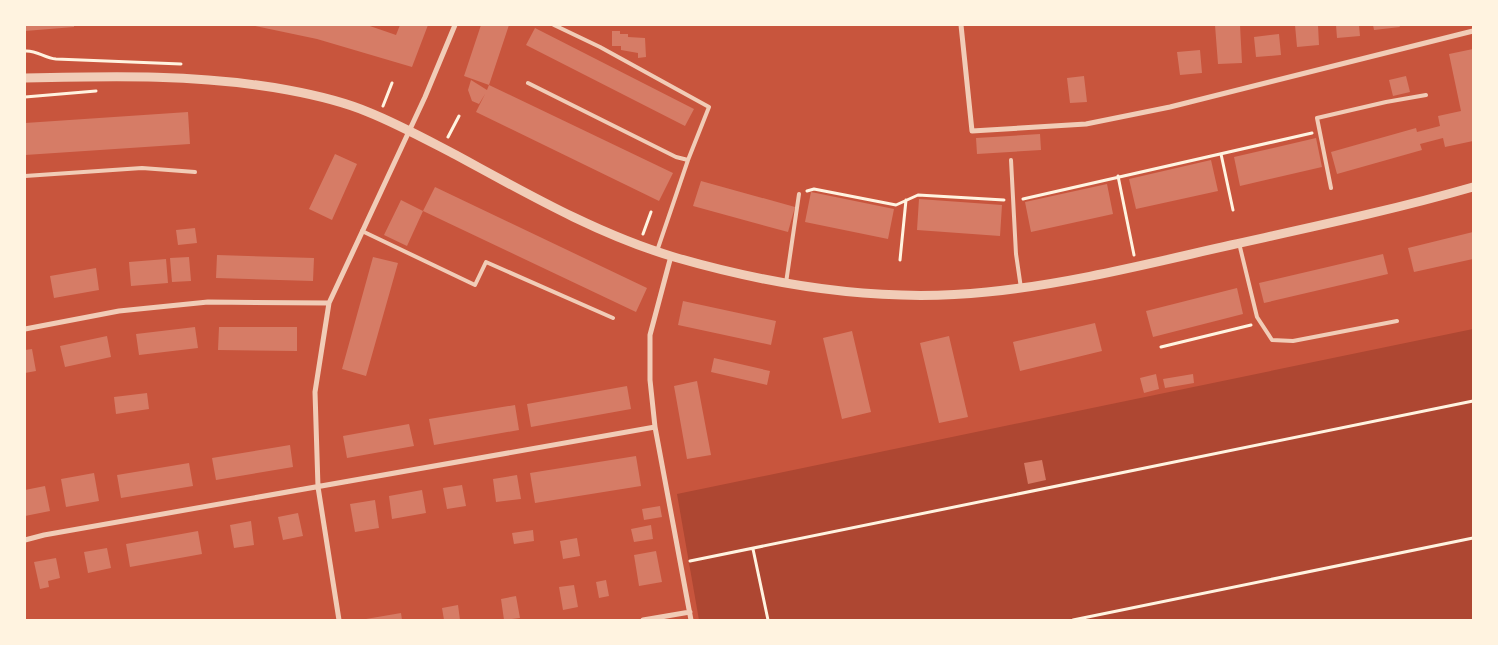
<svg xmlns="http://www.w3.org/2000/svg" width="1498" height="645" viewBox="0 0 1498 645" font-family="Karla,sans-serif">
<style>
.green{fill:#ae4732}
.building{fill:#d67c66}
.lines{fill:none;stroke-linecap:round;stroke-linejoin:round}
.path{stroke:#fff3e0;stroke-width:3}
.service{stroke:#f1ccb7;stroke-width:4}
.minor{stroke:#f1ccb7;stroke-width:5}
.tertiary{stroke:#f1ccb7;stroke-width:9}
</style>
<rect width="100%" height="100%" fill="#c8553d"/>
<path class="green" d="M1473,329V620H699L677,494Z"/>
<path class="building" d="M25,25H74V27L25,31Z
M250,25H367L396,35L400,25H428L412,67L317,39Z
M481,25H509L489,85L464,76Z
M1215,25H1240L1242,63L1218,64Z
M1295,25H1318L1319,45L1297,47Z
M1336,25H1359L1360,36L1337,38Z
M1373,25H1399L1400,27L1374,30Z
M535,28L694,109L685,126L526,45Z
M612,31H620V34H628V37L645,38L646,57L638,58V53L621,50V46H612Z
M1279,34L1281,55L1256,57L1254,37Z
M1473,49V141L1445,147L1443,138L1420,144L1422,150L1337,174L1331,152L1416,128L1417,132L1440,126L1438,116L1461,111L1449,54Z
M1200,50L1202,73L1180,75L1177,52Z
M1084,76L1087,102L1070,103L1067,78Z
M1406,76L1410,92L1393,96L1389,80Z
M471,80L487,90L489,85L673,173L659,201L476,112L485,94L479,104L472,101L468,90Z
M188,112L190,144L25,155V123Z
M1040,134L1041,150L977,154L976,138Z
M1316,138L1322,167L1240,186L1234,157Z
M335,154L357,164L332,220L309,209Z
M1211,160L1218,191L1136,209L1129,179Z
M701,181L795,207L788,232L693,206Z
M1107,184L1113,214L1031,232L1025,202Z
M435,187L647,288L636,312L423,211Z
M811,192L894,209L888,239L805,222Z
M919,199L1002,205L1000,236L917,230Z
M401,200L423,211L407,246L384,235Z
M195,228L197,243L178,245L176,230Z
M1473,232V259L1414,272L1408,248Z
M1383,254L1388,274L1264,303L1259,283Z
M217,255L314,258L313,281L216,278Z
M189,257L191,281L172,282L170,258Z
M373,257L398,263L366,376L342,369Z
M166,259L168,283L131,286L129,262Z
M96,268L99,290L54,298L50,276Z
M1237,288L1243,314L1153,337L1146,311Z
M683,301L776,321L771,345L678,325Z
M1095,323L1102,351L1020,371L1013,342Z
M195,327L198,348L139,355L136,334Z
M219,327H297V351L218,350Z
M852,331L871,412L842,419L823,338Z
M107,336L111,357L65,367L60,346Z
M949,336L968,417L939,423L920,343Z
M32,349L36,371L25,373V350Z
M714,358L770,371L767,385L711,372Z
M1156,374L1159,389L1144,393L1140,378Z
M1193,374L1194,383L1165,388L1163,379Z
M697,381L711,455L687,459L674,386Z
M627,386L631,409L531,427L527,404Z
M147,393L149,409L116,414L114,397Z
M515,405L519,430L434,445L429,419Z
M409,424L414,446L347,458L343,436Z
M290,445L293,467L216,480L212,458Z
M636,456L641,486L535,503L530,473Z
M1042,460L1046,480L1028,484L1024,463Z
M189,463L193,486L121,498L117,475Z
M94,473L99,501L66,507L61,479Z
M517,475L521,499L496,502L493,479Z
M462,485L466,506L447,509L443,488Z
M45,486L50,511L25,516V490Z
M422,490L426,513L392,519L389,496Z
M375,500L379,528L355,532L350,504Z
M660,506L662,517L644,520L642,509Z
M298,513L303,536L283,540L278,517Z
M251,521L254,545L234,548L230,525Z
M651,525L653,539L634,542L631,529Z
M533,530L534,541L514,544L512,533Z
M198,531L202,554L130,567L126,544Z
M577,538L580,556L563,559L560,541Z
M107,548L111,568L88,573L84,552Z
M656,551L662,582L639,586L634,555Z
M56,558L60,578L48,581L49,587L40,589L34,562Z
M606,580L609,596L599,598L596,582Z
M574,585L578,607L563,610L559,587Z
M516,596L520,618L504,620L501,599Z
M458,605L460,620H444L442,608Z
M401,613L402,620H366V619Z"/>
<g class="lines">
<path class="path" d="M25,51C37,50 44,58 56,59L181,64
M25,97L96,91
M383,106L392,83
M448,137L459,116
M1221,154L1233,210
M1118,176L1134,255
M807,191L814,189L896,205L918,195L1004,200
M1023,199L1312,133
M643,234L651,212
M900,260L906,200
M1161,347L1251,325
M753,549L768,620
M690,561L1473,401
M1073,620L1473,538"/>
<path class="service" d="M554,25L600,47L709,107L688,160L657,251
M528,83L676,157L688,160
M1011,160L1016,254L1021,288
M25,176L142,168L195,172
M1331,188L1317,118L1386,102L1426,95
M362,231L475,285L486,262L613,318
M1239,243L1257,317L1272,340L1293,341L1397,321
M786,283L799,194"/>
<path class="minor" d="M961,25L972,131L1086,124L1170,107L1473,31
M671,256L650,335V380L655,427L691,620
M25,329L119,311L208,302L329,303
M25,540L44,535L655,427
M339,620L318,487L315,392L329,303L425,97L455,25
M643,620L690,612"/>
<path class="tertiary" d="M25,78C113,76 201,74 288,90C315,95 342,101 368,112C398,124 427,140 456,155C526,193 597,234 674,257C774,286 882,303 987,292C1069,284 1151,263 1231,245C1312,227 1393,210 1473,187"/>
</g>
<rect width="1498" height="645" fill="none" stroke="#fff3e0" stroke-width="52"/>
</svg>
